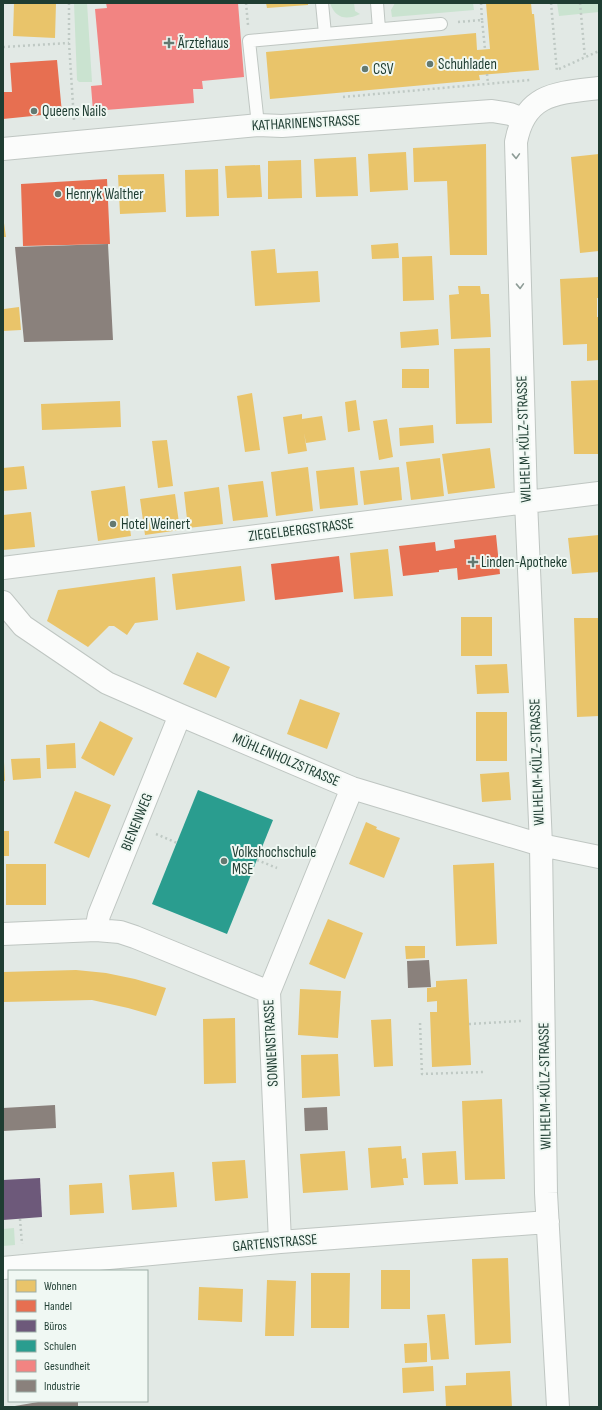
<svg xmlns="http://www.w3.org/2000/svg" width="602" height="1410" viewBox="0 0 602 1410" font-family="'Sofia Sans Condensed',sans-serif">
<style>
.green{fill:#cae3d0}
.homes{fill:#e9c46a}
.shops{fill:#e76f51}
.offices{fill:#6d597a}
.schools{fill:#2a9d8f}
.health{fill:#f28482}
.industry{fill:#8a817c}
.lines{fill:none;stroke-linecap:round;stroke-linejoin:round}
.lane-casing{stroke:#bfc6c2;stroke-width:14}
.street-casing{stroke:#bfc6c2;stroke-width:24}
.path{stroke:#bfc9c4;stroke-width:2.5;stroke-dasharray:2 3;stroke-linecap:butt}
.lane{stroke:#fbfcfb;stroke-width:12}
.street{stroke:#fbfcfb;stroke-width:22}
.oneway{stroke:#8d9c96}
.poi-dot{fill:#637971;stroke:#f0f8f3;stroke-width:1.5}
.labels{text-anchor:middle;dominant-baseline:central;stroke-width:4;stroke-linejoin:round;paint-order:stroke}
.poi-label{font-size:15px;fill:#1f3d32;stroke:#f0f8f3;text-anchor:start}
.street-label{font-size:15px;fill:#1f3d32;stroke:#f0f8f3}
</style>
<rect width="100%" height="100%" fill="#e2e9e5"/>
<path class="green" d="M74,3H87L92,82H79L77,80Z
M330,3H354L355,11L360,14C346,21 335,18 330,3Z
M395,3H473L474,10L392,17L391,10Z
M557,3H599V12L559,16Z
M14,1228L15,1245L3,1246V1229Z"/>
<path class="homes" d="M14,3H56L55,38L13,36Z
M266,3H308V5L267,8Z
M486,3H531L532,14H534L539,70L479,75L480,80L270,99L266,52L476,33L477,50L490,49Z
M486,144L487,255H450L447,181L414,182L413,148Z
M406,152L408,190L370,192L368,154Z
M599,154V251L580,253L571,157Z
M356,157L358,196L316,197L314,159Z
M301,160L302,198L268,199V161Z
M260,165L262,197L227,198L225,166Z
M218,169L219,216L186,217L185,170Z
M164,174L166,212L120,214L118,175Z
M3,216L6,237H3Z
M398,243L399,258L372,259L371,245Z
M275,249L277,273L318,271L320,302L255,306L251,251Z
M432,256L434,300L403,301L402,257Z
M599,277V298H597V317H599V360L587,361V344L563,345L560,279Z
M458,286H480L481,294H489L491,337L451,339L449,295L459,294Z
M3,304L4,309L19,307L21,330L3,331Z
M438,329L439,345L401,348L400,332Z
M490,348L492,423L456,424L454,349Z
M402,369H429V388H402Z
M599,380V454H574L571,381Z
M252,393L260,450L245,452L237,396Z
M356,400L360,430L348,432L345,402Z
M120,401L121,427L42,430L41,404Z
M302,414V419L322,416L326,440L306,443L304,433L307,451L288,454L283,417Z
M387,419L393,457L379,460L373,421Z
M433,425L434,443L400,446L399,428Z
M167,440L173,486L158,488L152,441Z
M490,448L495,488L448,494L442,454Z
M440,458L444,496L411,500L406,462Z
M24,466L27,489L3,491V468Z
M308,467L313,511L276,516L271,472Z
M354,467L358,505L320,509L316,471Z
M399,467L402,500L364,505L360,471Z
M263,481L268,517L233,521L228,485Z
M125,486L131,536L98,541L91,491Z
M219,487L223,524L188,528L184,492Z
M175,494L180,530L145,535L140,499Z
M31,512L35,547L3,550V515Z
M599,535V572L572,574L568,538Z
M388,549L393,596L354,599L350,553Z
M241,566L245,601L176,610L172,574Z
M155,577L158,620L135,623L127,635L114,626H109L88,647L47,621L58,590Z
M461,617H492V656H461Z
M574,618H599V716L577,717Z
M197,652L230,667L216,698L183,684Z
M507,664L509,693L477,694L475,665Z
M300,699L340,713L327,749L287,734Z
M476,712H507V761H476Z
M100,721L133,738L114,776L81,758Z
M75,743L76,768L47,769L46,745Z
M40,758L41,778L13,780L11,759Z
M3,762H4L5,781H3Z
M509,772L511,800L482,802L480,774Z
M75,791L111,805L89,858L54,843Z
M366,822L377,827L376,829L400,838L384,878L349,864Z
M3,831H9V856H3Z
M494,863L497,944L456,946L453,865Z
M6,864H46V905H6Z
M328,919L363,933L345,979L309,964Z
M405,946H425V958L406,959Z
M76,970L106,973L135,979L166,988L156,1016L128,1008L92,1000L3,1002V972Z
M467,979L471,1065L432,1067L430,1012H437V1001L427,1002V988L436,987V981Z
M300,989L341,991L338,1038L298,1035Z
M235,1018L236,1083L204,1084L203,1019Z
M391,1019L393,1066L374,1067L371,1020Z
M338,1054L340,1096L302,1098L301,1055Z
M502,1099L505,1179L465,1180L462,1101Z
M401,1146L402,1159L406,1158L408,1178H403L404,1185L371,1188L368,1148Z
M345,1151L348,1190L303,1193L300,1154Z
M456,1151L458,1184L424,1185L422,1153Z
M245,1160L248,1198L215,1201L212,1162Z
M174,1172L177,1207L132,1210L129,1175Z
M102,1183L104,1213L70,1215L69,1185Z
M508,1258L511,1343L475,1345L472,1259Z
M381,1270H410V1309H381Z
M311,1273H350L349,1328H311Z
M267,1280L296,1281L294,1336H265Z
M199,1287L243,1289L242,1322L198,1320Z
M445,1314L449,1359L431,1360L427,1315Z
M427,1343V1362L405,1363L404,1344Z
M433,1366L434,1391L403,1393L402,1368Z
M510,1371L512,1407H446L445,1386L466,1385V1373Z"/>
<path class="shops" d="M57,60L62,113L3,119V92H12L10,63Z
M107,179L110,244L23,246L21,184Z
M496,535L500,574L458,580L457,568L439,570V572L403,576L399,546L435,542L436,551L455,548L454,540Z
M339,556L343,592L275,600L271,564Z"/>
<path class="offices" d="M40,1178L42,1217L3,1220V1180Z"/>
<path class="schools" d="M198,790L273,820L227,934L152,904Z"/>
<path class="health" d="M106,3H238L244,77L202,81L203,89H193L194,103L93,111L91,86L102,85L95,9L107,8Z"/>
<path class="industry" d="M108,244L113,340L24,342L15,247Z
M429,960L431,987L408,988L407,961Z
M55,1105L56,1128L3,1131V1108Z
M327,1107L328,1130L305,1131L304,1108Z
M44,1401H78V1407H9Z"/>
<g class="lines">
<g class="lane-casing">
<path id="lane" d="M377,3L379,29
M325,34L441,24
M258,125L249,41L325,34L322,3"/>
</g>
<g class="street-casing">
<path id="street" d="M3,149L258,125L282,126L492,111L510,114L523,119
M3,568L599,493
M3,602L23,626L107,683L180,715L352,788L541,845L599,857
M96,930L120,932L135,937L269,992
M3,934L96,930L99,915L180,715
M280,1242L269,992L352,788
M3,1268L280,1242L548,1222
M558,1407L546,1193L541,845L526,501L516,142C525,93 557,93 599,88"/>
</g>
<path class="path" d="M69,3V43L74,120
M246,3L248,25
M481,3L482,20
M551,3L557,72
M580,3L585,58
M458,22L482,20L485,49
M3,47L69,43
M559,69L599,51
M487,74L488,84
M343,97L530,80
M156,834L177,843
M257,860L277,868
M420,1023L422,1074L484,1072
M469,1024L521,1021
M20,1219L22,1244"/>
<use href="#lane" class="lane"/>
<use href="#street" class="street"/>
</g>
<defs><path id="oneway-chevron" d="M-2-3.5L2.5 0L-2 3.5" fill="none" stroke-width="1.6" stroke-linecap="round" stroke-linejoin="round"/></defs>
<g class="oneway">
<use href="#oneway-chevron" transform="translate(516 156) rotate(88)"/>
<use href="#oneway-chevron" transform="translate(520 286) rotate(88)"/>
</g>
<g class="poi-dot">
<path d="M167 37h4v4h4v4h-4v4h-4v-4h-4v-4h4z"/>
<circle cx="430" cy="64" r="4"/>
<circle cx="365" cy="69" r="4"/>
<circle cx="34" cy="111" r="4"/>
<circle cx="58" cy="194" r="4"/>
<circle cx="113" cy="524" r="4"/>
<path d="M471 556h4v4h4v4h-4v4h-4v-4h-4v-4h4z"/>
<circle cx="224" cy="861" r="4"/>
</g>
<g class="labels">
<g class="poi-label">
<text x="178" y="43">Ärztehaus</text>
<text x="438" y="64">Schuhladen</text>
<text x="373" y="69">CSV</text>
<text x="42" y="111">Queens Nails</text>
<text x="66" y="194">Henryk Walther</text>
<text x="121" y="524">Hotel Weinert</text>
<text x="481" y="562">Linden-Apotheke</text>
<text x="232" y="852">Volkshochschule<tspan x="232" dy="17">MSE</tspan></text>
</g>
<g class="street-label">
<text transform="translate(306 123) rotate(-3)">KATHARINENSTRASSE</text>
<text transform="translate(524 439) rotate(-92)">WILHELM-KÜLZ-STRASSE</text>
<text transform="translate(301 530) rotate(-7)">ZIEGELBERGSTRASSE</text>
<text transform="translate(286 760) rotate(23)">MÜHLENHOLZSTRASSE</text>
<text transform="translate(537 762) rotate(-92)">WILHELM-KÜLZ-STRASSE</text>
<text transform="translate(137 822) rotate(-68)">BIENENWEG</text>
<text transform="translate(271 1043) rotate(-93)">SONNENSTRASSE</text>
<text transform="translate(545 1086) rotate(-91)">WILHELM-KÜLZ-STRASSE</text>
<text transform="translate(275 1243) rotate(-5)">GARTENSTRASSE</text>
</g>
</g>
<rect width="602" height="1410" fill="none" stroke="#1f3d32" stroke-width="8"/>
<rect x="8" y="1270" width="140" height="132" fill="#f0f8f3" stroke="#9cada6"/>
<rect x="16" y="1280" width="20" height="12" fill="#e9c46a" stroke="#9cada6"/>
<text x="44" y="1290" font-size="12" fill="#1f3d32">Wohnen</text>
<rect x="16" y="1300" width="20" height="12" fill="#e76f51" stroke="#9cada6"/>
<text x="44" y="1310" font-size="12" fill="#1f3d32">Handel</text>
<rect x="16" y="1320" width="20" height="12" fill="#6d597a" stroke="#9cada6"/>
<text x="44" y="1330" font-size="12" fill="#1f3d32">Büros</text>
<rect x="16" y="1340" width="20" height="12" fill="#2a9d8f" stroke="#9cada6"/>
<text x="44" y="1350" font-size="12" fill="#1f3d32">Schulen</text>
<rect x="16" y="1360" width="20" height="12" fill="#f28482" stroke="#9cada6"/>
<text x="44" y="1370" font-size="12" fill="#1f3d32">Gesundheit</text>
<rect x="16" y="1380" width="20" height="12" fill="#8a817c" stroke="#9cada6"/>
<text x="44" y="1390" font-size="12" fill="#1f3d32">Industrie</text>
</svg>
